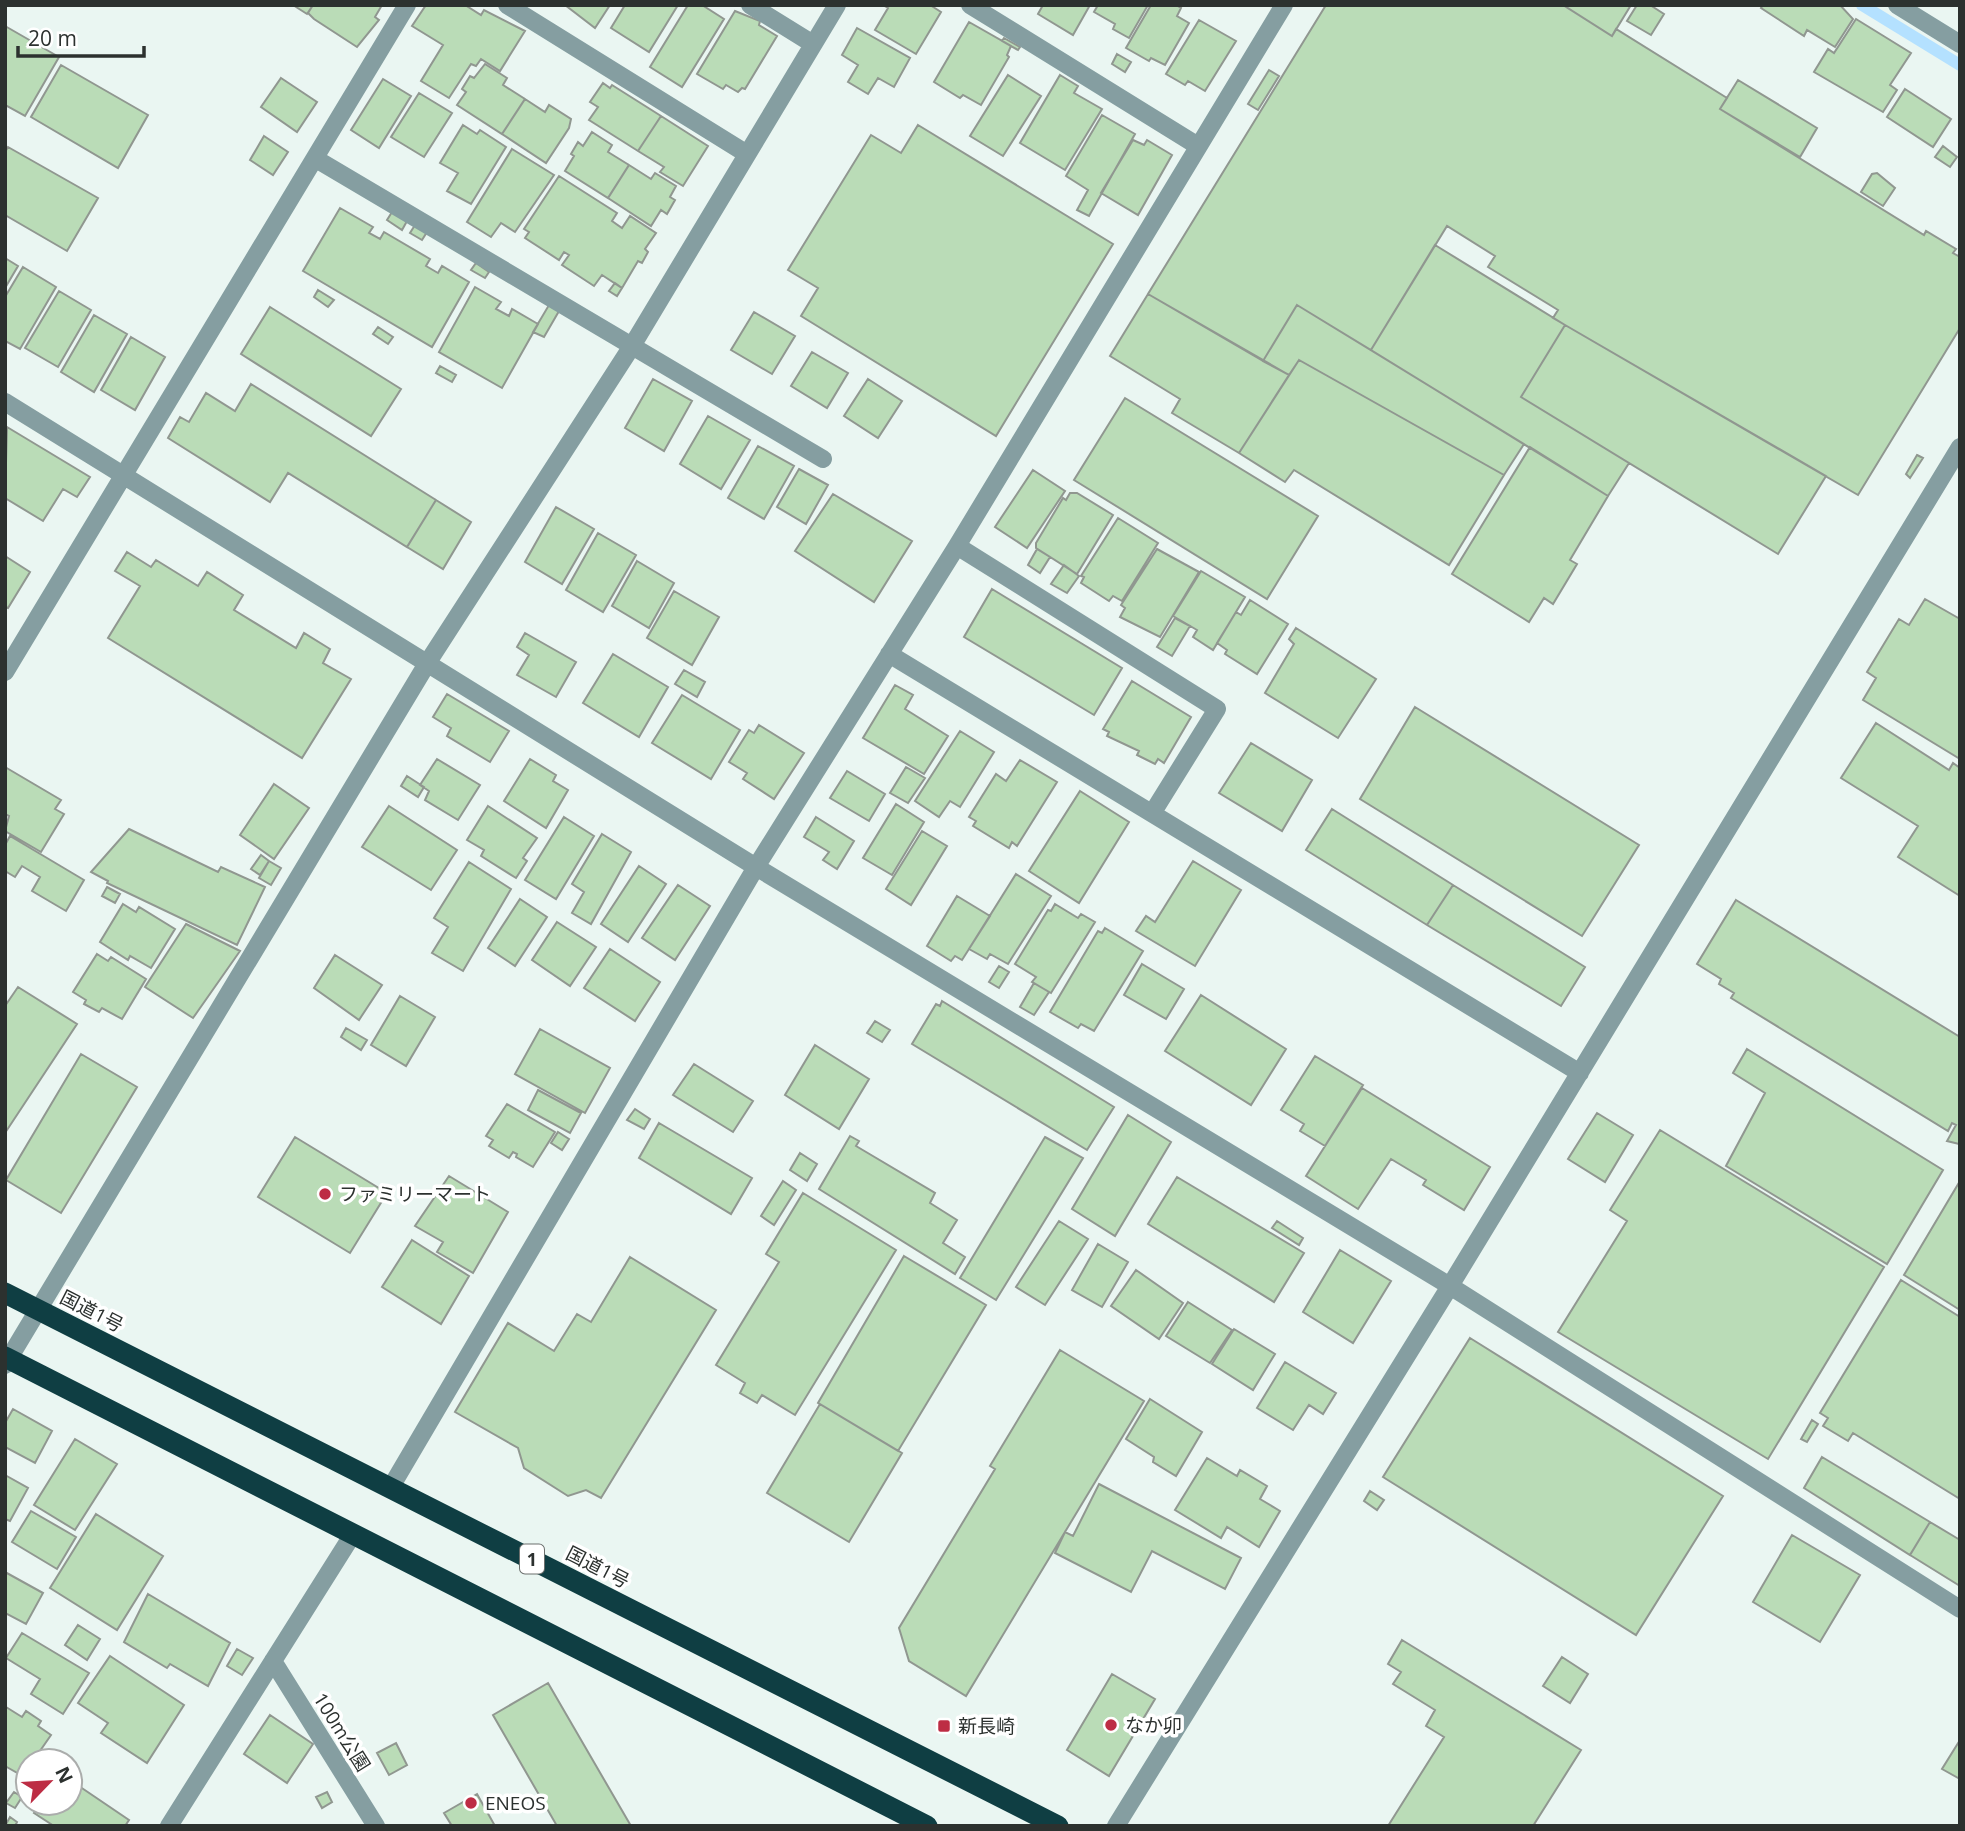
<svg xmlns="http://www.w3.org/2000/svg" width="1965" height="1831" viewBox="0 0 1965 1831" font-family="'Open Sans','Noto Sans JP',sans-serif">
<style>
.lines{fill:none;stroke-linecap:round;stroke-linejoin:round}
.stream{stroke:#b4e1ff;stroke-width:12}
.building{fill:#badcb7;stroke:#909790;stroke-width:2}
.minor{stroke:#859ea1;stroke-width:18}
.highway{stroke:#0f3e43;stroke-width:21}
.poi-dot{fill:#bd2d44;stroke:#fff;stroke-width:2.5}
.labels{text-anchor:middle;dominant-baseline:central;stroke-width:7;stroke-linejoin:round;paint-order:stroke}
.shield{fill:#fff;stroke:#6b6f6d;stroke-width:2}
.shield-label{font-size:18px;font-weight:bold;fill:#2c312f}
.poi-label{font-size:19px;fill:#2c312f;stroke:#fff;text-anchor:start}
.street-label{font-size:19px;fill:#2c312f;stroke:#fff}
</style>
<rect width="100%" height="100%" fill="#eaf6f2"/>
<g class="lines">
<path class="stream" d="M1862,5L1960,65"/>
</g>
<path class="building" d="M293,5H313L307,14Z
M313,5H382L375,17L379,20L357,47L314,19L308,13Z
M426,5H465L481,15L484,10L525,31L500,71L481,59L476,66L471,64L449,98L421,81L443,45L412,26Z
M565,5H610L595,28Z
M625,5H678L649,52L611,28Z
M688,5H702L724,19L682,87L650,67Z
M883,5H930L941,12L916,54L875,30L888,8Z
M1043,5H1090L1073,35L1038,14Z
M1098,5H1148L1129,38L1113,29L1115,24L1094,12Z
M1151,5H1176L1181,8L1177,16L1189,23L1165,65L1151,58L1149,61L1126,48Z
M1326,5H1563L1612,36L1616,29L1727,98L1720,109L1924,235L1926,231L1956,249L1953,253L1960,257V328L1858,495L1553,318L1558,310L1488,267L1495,256L1447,226L1371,350L1297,305L1263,361L1148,294Z
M1563,5H1631L1612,36Z
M1637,5H1650L1664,14L1651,35L1627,21Z
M1763,5H1840L1853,19L1835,47L1807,30L1804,36L1761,8Z
M735,11L760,21L759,25L777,36L745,89L742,88L738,92L726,85L723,89L697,74Z
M1856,19L1911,53L1890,85L1897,90L1883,112L1814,72L1828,49L1834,53Z
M1199,20L1236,41L1205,91L1188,81L1185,85L1166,74Z
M969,22L1011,46L1007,55L1009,57L981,105L963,95L960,98L934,82Z
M5,26L59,57L25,116L5,105Z
M857,28L910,58L894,87L878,78L868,94L848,82L858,65L842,55Z
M1004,38L1020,47L1018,50L1002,41Z
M1117,54L1131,62L1125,72L1112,64Z
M485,64L507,78L503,85L525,99L502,134L457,105L466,92L462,89L470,76L474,78Z
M61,65L148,115L118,168L31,117Z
M1269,70L1279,76L1258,110L1248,104Z
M1008,75L1041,96L1003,156L970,136Z
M1060,75L1078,86L1074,93L1102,109L1065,170L1020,143Z
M281,78L317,102L297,132L261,107Z
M383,79L411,96L379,148L351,130Z
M1738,80L1817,128L1800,157L1720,109Z
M603,83L610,88L612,85L661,116L638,151L589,120L598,107L590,102Z
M1905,89L1951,119L1933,147L1887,117Z
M419,93L452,113L424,157L391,137Z
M525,99L545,112L549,105L571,119L569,128L546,163L502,134Z
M1102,115L1135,134L1089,216L1077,210L1088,190L1066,176Z
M661,116L708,146L683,186L660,172L664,167L638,151Z
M463,125L477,134L480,130L506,147L471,204L447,191L458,173L440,163Z
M918,125L1113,244L996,436L801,316L818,288L788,270L871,135L901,153Z
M592,132L612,145L608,152L629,165L608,198L565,171L574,156L571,154L578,142L583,146Z
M264,136L288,152L273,175L250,160Z
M1133,140L1144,145L1147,140L1172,155L1138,215L1101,193Z
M1943,146L1957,157L1950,167L1935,157Z
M8,147L98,198L67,251L5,215V152Z
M512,149L554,175L515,232L501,223L491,237L467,222Z
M629,165L651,179L655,173L676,186L670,197L675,200L667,214L661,210L651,226L608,198Z
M1877,173L1895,188L1883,206L1861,192L1872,174Z
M559,176L617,213L612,221L622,228L630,216L656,233L645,249L648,252L642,263L638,261L622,288L602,275L594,286L562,265L569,255L564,252L559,260L525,238L529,232L524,229Z
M340,208L373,227L369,233L380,239L384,232L430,259L426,266L438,273L442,266L469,282L432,347L303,271Z
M392,212L407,221L402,230L387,220Z
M415,225L427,232L422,240L410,233Z
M1435,245L1565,325L1521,397L1629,463L1608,496L1371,350Z
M5,258L18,266L5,288Z
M476,263L489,272L485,278L471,270Z
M23,267L56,287L20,349L5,341V297Z
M615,283L622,288L617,296L609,291Z
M475,287L501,302L496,309L509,316L512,309L538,324L502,388L439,352Z
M318,290L334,300L328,307L314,297Z
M59,291L91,310L58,367L25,348Z
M1148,294L1289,375L1239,453L1172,413L1180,399L1110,356Z
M549,305L559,311L544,337L533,332Z
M1297,305L1524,444L1504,475L1299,360L1289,375L1263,361Z
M270,307L401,389L371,436L241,354Z
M754,312L795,336L772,374L731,350Z
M94,315L127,334L94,392L61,372Z
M1565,325L1826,476L1778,554L1521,397Z
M378,327L393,337L388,344L373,334Z
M131,337L165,357L135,410L101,390Z
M812,352L848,373L827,408L791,386Z
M1299,360L1504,475L1449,565L1294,470L1285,482L1239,453Z
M440,366L456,375L452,382L436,373Z
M653,379L692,401L664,451L625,428Z
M868,379L902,401L878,438L844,416Z
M251,384L436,500L407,547L288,473L270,502L168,438L180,417L189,422L206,393L235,411Z
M1125,398L1318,516L1267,599L1074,480Z
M708,416L750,440L721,489L680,464Z
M7,427L90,477L77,497L63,489L43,521L5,498Z
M758,446L794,466L764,519L728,498Z
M1530,447L1608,496L1570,560L1577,564L1553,604L1544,598L1529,622L1452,574Z
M1917,455L1923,458L1910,478L1906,474Z
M799,469L828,485L806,524L777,507Z
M1033,470L1065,491L1027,548L995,527Z
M1070,493H1077L1113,515L1077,574L1036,548V543L1063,498L1066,500Z
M833,494L912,541L874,602L795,551Z
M436,500L471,522L443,569L407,547Z
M556,507L594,529L562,584L525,562Z
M1118,518L1158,543L1122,601L1113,596L1109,601L1081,583L1084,577L1081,576Z
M598,533L636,555L603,612L566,590Z
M1037,549L1050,557L1040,573L1028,565Z
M1157,549L1199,572L1160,637L1120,617L1125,608L1121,605Z
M127,552L151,567L156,560L198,586L207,572L243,595L234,610L296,648L304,633L330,649L323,663L351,679L302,758L108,638L140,586L115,571Z
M5,556L30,572L8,608L5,607Z
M637,561L674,583L649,628L612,606Z
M1064,565L1079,576L1067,593L1051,584Z
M1201,571L1245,597L1213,650L1193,637L1197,630L1173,616Z
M992,589L1122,668L1094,715L964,637Z
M674,591L719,617L692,665L647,638Z
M1925,599L1960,619V759L1863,700L1876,678L1867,672L1899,619L1909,625Z
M1250,600L1288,624L1257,674L1225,654L1227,650L1217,643L1236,612L1241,615Z
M1175,618L1190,626L1172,656L1157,647Z
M1296,628L1376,679L1338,738L1265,693L1294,644L1289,639Z
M525,633L576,662L556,697L517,675L529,655L517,647Z
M613,654L668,687L639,737L583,703Z
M684,670L705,682L697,697L675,684Z
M1132,681L1191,717L1164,763L1158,759L1155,764L1137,755L1139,751L1107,736L1109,732L1103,729Z
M895,685L913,695L905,709L948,736L924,774L863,738Z
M447,694L509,731L490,762L447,736L451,728L433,717Z
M682,695L740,730L711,779L652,743Z
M1415,707L1639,845L1582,936L1360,799Z
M1876,723L1949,770L1953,763L1960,768V896L1898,857L1918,826L1841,778Z
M759,725L804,753L774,799L743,779L747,773L729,762L749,730L754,733Z
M960,731L994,752L960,807L950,801L939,817L915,801Z
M1251,743L1312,780L1282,831L1219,793Z
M437,759L480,785L458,820L425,800L429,791L420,785Z
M530,759L556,775L553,781L568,790L546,828L504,801Z
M1020,760L1057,782L1017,846L1012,842L1009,848L973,826L976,821L969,817L996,774L1006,781Z
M5,767L61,800L55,809L64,814L41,852L5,831L9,816L5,814Z
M906,767L925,778L908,803L890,793Z
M847,771L885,794L869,821L830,798Z
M407,776L424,787L418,797L401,786Z
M274,784L309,808L274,859L240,835Z
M1080,791L1129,822L1079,903L1029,871Z
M896,804L924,822L892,875L863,858Z
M389,806L457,850L431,890L362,847Z
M488,806L537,838L523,858L527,861L516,878L481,856L484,850L467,840Z
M1332,809L1453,885L1427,925L1306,850Z
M564,817L594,836L556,899L525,880Z
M816,817L854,841L837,869L823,860L829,852L804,837Z
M129,829L218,872L221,867L265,887L237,945L107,883L108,881L91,872Z
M922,831L947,846L911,905L886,889Z
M602,834L631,852L591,924L572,913L584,892L572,884Z
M10,836L84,880L66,911L32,891L40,877L22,866L15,877L5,871V845Z
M261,855L269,861L260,875L251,869Z
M269,861L281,868L271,885L259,878Z
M1193,861L1241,890L1195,966L1136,931L1146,916L1155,922Z
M469,862L511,889L463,971L432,953L448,927L434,918Z
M639,866L666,884L628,942L601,924Z
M1016,874L1051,896L1008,964L990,954L987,959L969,949Z
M678,885L710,906L675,960L642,938Z
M1453,885L1585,967L1561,1006L1427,925Z
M107,887L120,894L115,903L102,896Z
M957,896L990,916L962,960L955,956L951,961L927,946Z
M520,899L547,917L515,966L488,948Z
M1736,900L1960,1037L1959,1144L1947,1141L1956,1125L1952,1123L1948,1131L1731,998L1734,993L1719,984L1721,979L1697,964Z
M123,904L136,912L139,907L175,929L151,968L130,956L128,960L100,942Z
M1055,904L1078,918L1081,914L1095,922L1051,993L1032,982L1036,977L1015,964L1048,910L1051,911Z
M557,922L596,947L570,986L532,960Z
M186,924L240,951L193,1018L145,987Z
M1105,928L1143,951L1094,1031L1081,1024L1078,1028L1050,1012L1098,931L1102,933Z
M610,949L660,982L635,1021L584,988Z
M97,954L108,961L111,957L146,979L122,1019L102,1008L99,1012L84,1004L86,1000L73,992Z
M335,955L382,985L359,1020L314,988Z
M1142,964L1184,989L1166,1019L1124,995Z
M999,966L1009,972L999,988L989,982Z
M1034,983L1049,992L1034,1015L1020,1007Z
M18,987L77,1024L5,1133V1006Z
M1201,995L1286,1049L1251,1105L1165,1051Z
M400,996L435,1017L406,1066L371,1045Z
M942,1001L1114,1107L1087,1150L912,1044L936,1004L940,1006Z
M875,1021L890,1030L882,1042L867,1033Z
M346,1028L367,1040L361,1050L341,1037Z
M540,1029L610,1068L585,1113L515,1074Z
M815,1045L869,1079L839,1129L785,1095Z
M1747,1049L1943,1170L1887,1264L1726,1166L1765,1093L1733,1073Z
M81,1054L137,1087L61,1213L6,1180Z
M1315,1056L1363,1085L1325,1146L1300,1131L1304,1124L1281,1110Z
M694,1064L753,1101L733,1132L673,1095Z
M1362,1088L1490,1167L1464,1210L1423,1185L1426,1180L1391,1159L1358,1209L1306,1176Z
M538,1090L581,1113L570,1133L528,1110Z
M507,1104L555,1132L533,1167L516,1157L517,1154L513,1152L509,1158L489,1146L493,1140L486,1136Z
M635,1109L650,1119L644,1129L627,1120Z
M1597,1113L1633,1135L1605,1182L1568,1159Z
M1128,1115L1171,1142L1115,1236L1072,1209Z
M659,1123L752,1178L731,1214L639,1158Z
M1660,1130L1884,1267L1768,1459L1558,1332L1627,1221L1610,1210Z
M558,1132L569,1139L562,1150L551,1143Z
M850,1136L859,1141L856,1146L935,1193L930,1203L957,1220L943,1243L965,1257L955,1274L819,1189Z
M295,1137L387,1193L350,1253L258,1197Z
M1045,1137L1083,1158L996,1300L960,1278Z
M800,1153L817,1164L807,1181L790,1170Z
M449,1176L508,1212L473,1273L437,1252L443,1242L415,1226Z
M1177,1177L1304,1253L1274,1302L1148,1224Z
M783,1181L796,1190L774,1225L761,1216Z
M1960,1181V1310L1904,1275Z
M803,1193L896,1250L795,1415L762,1395L757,1403L740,1393L745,1383L716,1365L779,1262L766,1254Z
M1059,1221L1088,1239L1045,1305L1016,1287Z
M1277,1221L1303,1238L1299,1245L1272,1228Z
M412,1240L469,1276L441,1324L382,1287Z
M1098,1244L1128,1262L1102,1307L1072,1290Z
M1340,1250L1391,1281L1353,1343L1303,1312Z
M904,1256L986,1305L898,1451L818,1403Z
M630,1257L716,1310L601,1498L586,1490L568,1496L524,1468L518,1448L455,1412L508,1323L554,1351L577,1314L591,1322Z
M1136,1270L1183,1303L1159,1339L1111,1306Z
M1901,1280L1960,1317V1499L1853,1433L1848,1441L1823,1426L1828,1418L1820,1413Z
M1188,1302L1232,1330L1210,1363L1166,1336Z
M1234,1329L1275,1354L1253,1390L1212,1364Z
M1470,1338L1723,1496L1636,1635L1383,1477Z
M1060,1350L1144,1401L966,1696L909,1661L899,1628L995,1469L990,1466Z
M1285,1362L1336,1393L1323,1414L1309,1405L1293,1430L1257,1408Z
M1150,1399L1202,1432L1176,1476L1153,1462L1154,1457L1126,1439Z
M820,1404L902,1453L849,1542L767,1493Z
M13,1409L52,1431L35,1463L5,1447V1423Z
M1812,1420L1818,1424L1807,1442L1801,1439Z
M75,1439L117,1464L75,1530L34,1505Z
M1822,1457L1930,1522L1910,1555L1804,1488Z
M1207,1458L1237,1476L1240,1470L1267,1486L1260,1499L1280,1511L1259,1547L1227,1527L1221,1538L1175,1510Z
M5,1475L28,1488L10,1521L5,1519Z
M1099,1484L1241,1558L1225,1589L1152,1551L1131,1592L1055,1553L1065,1532L1073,1536Z
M1370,1491L1384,1500L1377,1510L1364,1501Z
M31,1511L76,1537L57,1569L12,1542Z
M96,1514L163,1556L117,1630L50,1588Z
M1930,1522L1960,1540V1586L1910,1555Z
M1792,1535L1860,1575L1820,1642L1753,1602Z
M5,1572L43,1593L26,1624L5,1613Z
M148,1594L230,1643L208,1686L170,1664L167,1668L124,1642Z
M78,1625L100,1639L87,1660L65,1645Z
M22,1633L89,1673L63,1714L31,1694L40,1679L6,1658Z
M1402,1640L1581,1750L1533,1826H1388L1444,1737L1426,1726L1435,1710L1393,1684L1401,1672L1388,1664Z
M237,1649L253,1658L242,1675L227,1666Z
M110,1656L184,1705L147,1763L101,1733L108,1723L78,1703Z
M1562,1657L1588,1674L1570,1703L1543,1686Z
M1112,1674L1155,1699L1109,1776L1067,1750Z
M548,1683L631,1826H557L493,1715Z
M6,1707L22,1717L26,1711L41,1721L38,1726L51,1735L33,1761H28V1769L21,1775L5,1766Z
M270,1715L313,1744L287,1783L244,1754Z
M1960,1740V1779L1942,1769Z
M396,1743L407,1765L389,1775L377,1753Z
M70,1780L129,1820L125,1826H54L34,1813L41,1803H70Z
M14,1792L22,1797L15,1808L6,1803Z
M327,1792L332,1802L322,1808L316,1797Z
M477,1794L495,1826H452L444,1813Z
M10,1817L17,1822L15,1826H5Z"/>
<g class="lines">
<path class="minor" d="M507,5L747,154
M750,5L813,44
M970,5L1198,146
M1897,5L1960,44
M316,159L823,459
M5,402L756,867L1450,1286L1960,1609
M957,546L1217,709L1153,812
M889,654L1580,1073
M5,672L407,5
M5,1365L428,662L632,346L837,5
M391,1487L756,867L957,546L1284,5
M273,1661L376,1826
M169,1826L353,1534
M1116,1826L1450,1286L1960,447"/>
<path class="highway" d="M5,1293L1058,1826
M5,1357L927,1826"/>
</g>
<g class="poi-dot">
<circle cx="325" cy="1194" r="7"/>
<circle cx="1111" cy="1725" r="7"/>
<rect x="937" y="1719" width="14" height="14" rx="3.5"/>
<circle cx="471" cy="1803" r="7"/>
</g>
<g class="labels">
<rect class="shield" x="520" y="1544.5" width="24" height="29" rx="5"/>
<g class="shield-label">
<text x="532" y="1559">1</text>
</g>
<g class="poi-label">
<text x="339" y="1194">ファミリーマート</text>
<text x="1125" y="1725">なか卯</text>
<text x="958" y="1726">新長崎</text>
<text x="485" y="1803">ENEOS</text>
</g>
<g class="street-label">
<text transform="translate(92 1311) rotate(27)">国道1号</text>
<text transform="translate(598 1567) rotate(27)">国道1号</text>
<text transform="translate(342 1732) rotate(58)">100m公園</text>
</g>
</g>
<rect width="1965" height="1831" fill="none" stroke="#2c312f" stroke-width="14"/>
<g transform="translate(49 1782) rotate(65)"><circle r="33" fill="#ffffff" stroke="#abadac" stroke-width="2"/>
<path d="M0-5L12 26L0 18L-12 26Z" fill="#bd2d44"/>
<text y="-10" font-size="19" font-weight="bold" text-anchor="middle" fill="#2c312f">N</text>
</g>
<path d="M18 46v10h126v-10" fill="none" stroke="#2c312f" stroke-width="3.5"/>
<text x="28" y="46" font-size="21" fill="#2c312f" stroke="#ffffff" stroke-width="5" paint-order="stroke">20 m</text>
</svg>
